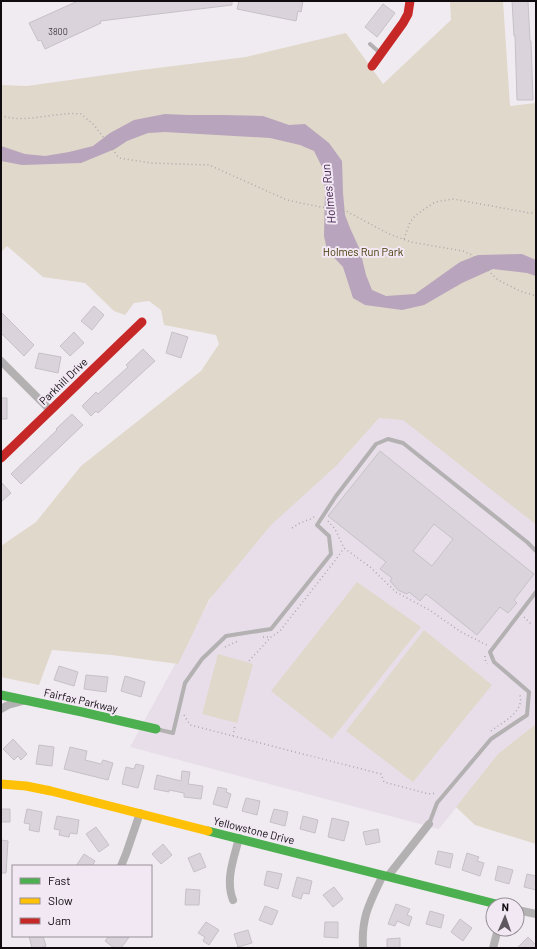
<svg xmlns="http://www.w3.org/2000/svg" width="537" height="949" viewBox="0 0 537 949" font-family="Barlow,sans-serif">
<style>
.built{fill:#e8deea}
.green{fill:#e0d8ca}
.water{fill:#b8a4bc}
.building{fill:#dbd3dc;stroke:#c5c1c6;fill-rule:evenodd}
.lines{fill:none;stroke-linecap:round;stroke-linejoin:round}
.path{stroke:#aba9aa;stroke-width:1.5;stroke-dasharray:1 3;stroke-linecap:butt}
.lane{stroke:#b3b1b1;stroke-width:4}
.street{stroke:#b3b1b1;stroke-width:8}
.fast{stroke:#4caf50;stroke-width:9}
.slow{stroke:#ffc107;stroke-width:9}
.jam{stroke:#c62828;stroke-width:9}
.labels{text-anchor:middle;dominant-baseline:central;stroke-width:4;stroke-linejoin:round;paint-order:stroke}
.number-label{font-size:9px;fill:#423d42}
.park-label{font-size:11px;fill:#453603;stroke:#f2e8f4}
.street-label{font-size:11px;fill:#0f0b0f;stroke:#f2e8f4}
.water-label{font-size:12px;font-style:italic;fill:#3e1b46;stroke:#f2e8f4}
</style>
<rect width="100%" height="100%" fill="#f0ebf1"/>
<path class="built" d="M367,372L536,476V729L494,760L439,829L130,747L273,484Z"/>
<path class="green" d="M450,1H503L510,106L536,103V526L534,523L403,420L379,418L336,466L271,525L209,600L178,664L112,655L52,650L39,685L1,677V546L36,522L81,466L201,371L219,344L216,335L164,325L161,310L149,301L134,303L125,315L114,311L85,283L43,277L7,246L1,252V85L27,86L141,70L246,57L346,33L383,84L451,20Z
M357,582L421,627L332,739L271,691Z
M424,630L492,685L413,782L346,731Z
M218,654L253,664L237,723L202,714Z
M536,724V844L475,825L456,807L498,754Z"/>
<path class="water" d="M165,114L188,115H222L263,116L289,125L305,124L329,143L342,161L343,193L345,215L350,228L360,250L366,275L372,290L386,296L415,294L460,262L478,255L522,254L536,260V276L527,273L493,269L462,283L424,305L402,310L365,305L353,298L343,267L327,250L324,236L325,192L323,169L314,151L300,145L270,138L165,132L148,133L127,141L115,149L81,163L22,165L1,161V146L25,154L45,156L69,152L93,146L110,133L134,120Z"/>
<path class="building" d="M78,1H232V5L100,21L101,23L45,49L41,40L38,41L29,23Z
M239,1H303L301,12L298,11L296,21L237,9Z
M512,1H528L530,41H531L533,100H517L515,36H514Z
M383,4L395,13L377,37L365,27Z
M94,306L104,315L92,330L81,321Z
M1,312L34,345L24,356L1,333Z
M74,332L84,343L70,356L60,346Z
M172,332L188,337L181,358L166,353Z
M143,349L155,361L98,413L96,411L91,416L82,406L96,392L98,394L128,367L126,365Z
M39,353L61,357L58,373L35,368Z
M1,398H7V419H1Z
M72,414L83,425L21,484L11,474L57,430L56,429Z
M380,451L534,574L514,600L517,603L508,613L500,607L477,635L426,594L420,601L409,592L407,594L398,590L390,581L392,578L380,569L386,562L328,516ZM434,524L453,539L432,566L413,551Z
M1,482L11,493L1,502Z
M59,666L78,672L74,686L54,680Z
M86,675L108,677L106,692L84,689Z
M125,676L145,682L141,697L121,691Z
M13,739L27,754L21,760L18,756L14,760L3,749Z
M39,745L54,747L52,766L36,764Z
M70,747L87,751L85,760L101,764L103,760L113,763L108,780L64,769Z
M136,764L144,766L138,788L122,784L126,767L134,769Z
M182,771L190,772L188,784L203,786L201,799L184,797V793L169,790V792L154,789L157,775L181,781Z
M218,787L227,789L226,792L231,794L227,808L213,804Z
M246,798L260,801L257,815L242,811Z
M1,809H10V822H1Z
M27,809L42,812L39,832L29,830L30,824L24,823Z
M274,809L288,812L285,826L270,822Z
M57,816L79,820L77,834L70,833L69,837L59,835L60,830L54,829Z
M303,816L318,820L315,833L300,829Z
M332,818L349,822L344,841L328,837Z
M96,827L109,845L99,852L86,834Z
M378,829L380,842L366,845L363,832Z
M1,840L8,841L6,873H1Z
M163,844L172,855L161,864L152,854Z
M438,851L453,854L450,868L435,864Z
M200,853L206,867L194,872L188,858Z
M467,853L479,857L477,861L484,863L480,876L462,870Z
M84,854L95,861L92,866H76Z
M498,866L513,870L509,884L495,880Z
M267,871L282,874L278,889L264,885Z
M527,874L536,876V890L524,887Z
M297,877L312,881L309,894L303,893L301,899L292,896Z
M334,887L343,899L333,907L323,895Z
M186,889L200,890L199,905H185Z
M396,904L410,909L407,915L412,917L409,926L397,921L395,926L388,924Z
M265,906L278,911L272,925L259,920Z
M430,911L444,915L441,928L426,924Z
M460,919L472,928L463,941L451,932Z
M206,922L219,930L209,945L203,941L205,937L198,933Z
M325,922H338V938L324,937Z
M248,930L252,943L238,947L234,934Z
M29,936H43L46,946L40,948H32Z
M109,936H130L121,948H114L105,941Z
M528,937L536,945V948H517Z
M400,938V948H387V939Z"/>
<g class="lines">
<path class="path" d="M1,115C19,123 46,115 66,114C71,113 76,114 81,114L94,125L119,158L151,163L209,165L287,200L315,206L346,211L389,234L411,242L463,251L472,255L498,280L520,291L536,296
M404,239L410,222L416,215L435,202L453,199L530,213H536
M328,521L335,529L344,548L370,567L396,592L431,611L461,632L487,645
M292,528L300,523L313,518L315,516
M524,617L531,624
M263,637H271
M225,647L238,641
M485,656V659L487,664
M249,661L271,637L280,631L334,562L344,548
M184,715L190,725L233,736L235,725
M491,731C503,722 527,710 519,693
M233,736L381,774L384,782L429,794L436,793"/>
<path class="lane" d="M370,44L380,53
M156,729L173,733L185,683L202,659L226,636L271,629L331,554L329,536L317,525L336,496L376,444L388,439L403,443L527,542L536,551
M429,824L437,803L491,739L527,715L529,692L494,662L490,652L536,592"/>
<path class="street" d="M1,361L50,410
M1,709L8,705L23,701
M121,866L126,854L140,813
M388,876L429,824
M233,900C225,880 234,858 239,838
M517,910L536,914
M363,948C361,917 370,902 383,875
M493,948L498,929"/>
<path class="fast" d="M1,695L82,712L156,729
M208,831L500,905"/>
<path class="slow" d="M1,784L26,786L51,791L208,831"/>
<path class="jam" d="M372,66L403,23L408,14L410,1
M1,458L142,322"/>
</g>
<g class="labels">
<g class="number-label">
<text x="58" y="31">3800</text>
</g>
<g class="park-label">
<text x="363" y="251">Holmes Run Park</text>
</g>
<g class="street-label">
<text transform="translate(63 381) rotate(-44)">Parkhill Drive</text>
<text transform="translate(81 700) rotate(13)">Fairfax Parkway</text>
<text transform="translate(254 830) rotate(14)">Yellowstone Drive</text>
</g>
<g class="water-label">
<text transform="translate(328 194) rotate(-96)">Holmes Run</text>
</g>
</g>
<rect width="537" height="949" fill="none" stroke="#0f0b0f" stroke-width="4"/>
<rect x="12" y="865" width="140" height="72" fill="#f2e8f4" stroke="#979098"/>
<rect x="20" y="878" width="20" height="6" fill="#4caf50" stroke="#979098"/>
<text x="48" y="885" font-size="12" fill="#0f0b0f">Fast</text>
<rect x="20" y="898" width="20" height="6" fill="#ffc107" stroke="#979098"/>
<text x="48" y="905" font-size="12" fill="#0f0b0f">Slow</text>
<rect x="20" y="918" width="20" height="6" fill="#c62828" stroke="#979098"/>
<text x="48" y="925" font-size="12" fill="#0f0b0f">Jam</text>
<g transform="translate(505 917) rotate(2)"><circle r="19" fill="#f2e8f4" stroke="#979098"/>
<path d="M0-3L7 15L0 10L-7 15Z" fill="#5e595e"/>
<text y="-6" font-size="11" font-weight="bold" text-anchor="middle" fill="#0f0b0f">N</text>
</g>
</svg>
